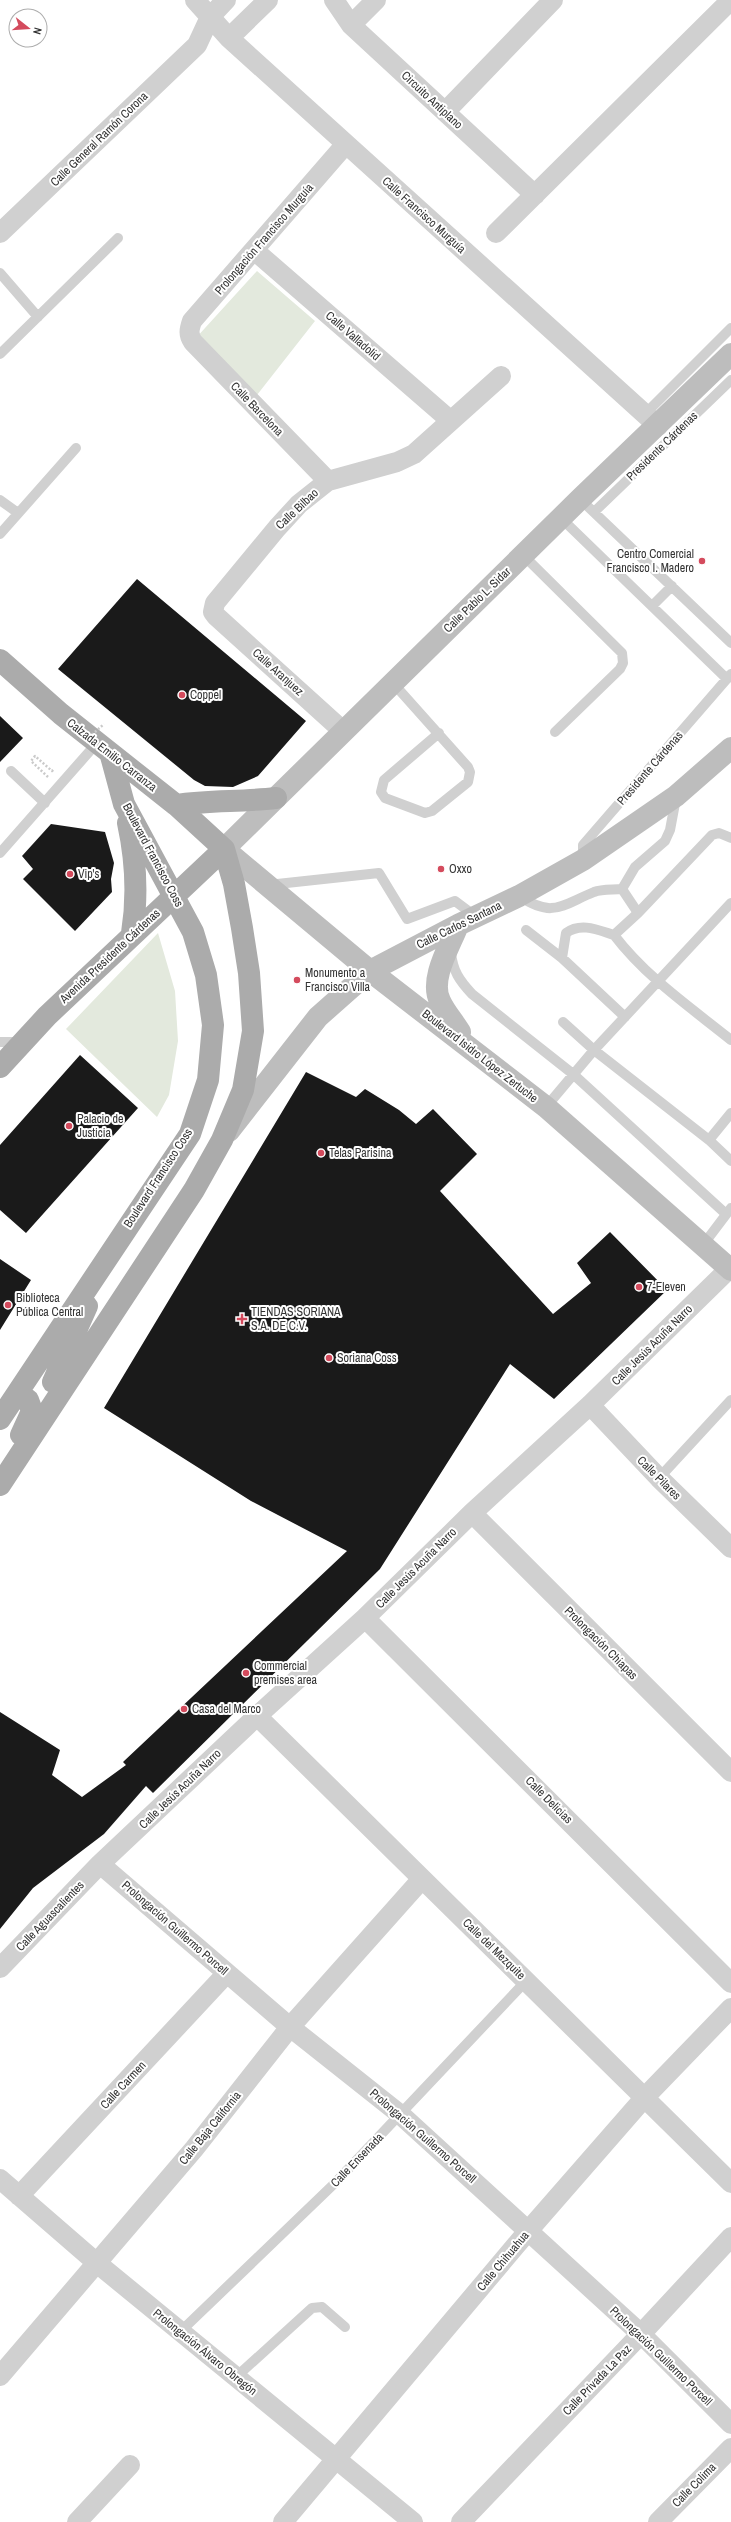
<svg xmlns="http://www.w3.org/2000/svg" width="731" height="2522" viewBox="0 0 731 2522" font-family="'Archivo Narrow',sans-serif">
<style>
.green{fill:#e3e9dd}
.building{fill:#1a1a1a}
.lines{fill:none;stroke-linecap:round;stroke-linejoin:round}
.path{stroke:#cacaca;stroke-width:2.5;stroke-dasharray:2 2;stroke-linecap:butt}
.lane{stroke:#d0d0d0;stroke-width:10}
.street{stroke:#d0d0d0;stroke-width:20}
.secondary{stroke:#bdbdbd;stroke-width:22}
.primary{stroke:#ababab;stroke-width:22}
.path-bridge{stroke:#cacaca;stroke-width:2.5;stroke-dasharray:2 2;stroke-linecap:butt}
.poi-dot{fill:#d44b5d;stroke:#fff;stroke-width:1.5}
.labels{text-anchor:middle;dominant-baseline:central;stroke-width:4;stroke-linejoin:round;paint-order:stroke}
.street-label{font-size:12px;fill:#333;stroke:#fff}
.poi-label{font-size:12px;fill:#333;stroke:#fff;text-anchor:start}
</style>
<rect width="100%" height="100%" fill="#fff"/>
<path class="green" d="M257,271L315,321L257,395L195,339Z
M158,933L175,991L178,1041L169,1095L157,1117L66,1029Z"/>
<path class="building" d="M137,579L306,721L258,776L233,787L205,786L194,780L58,669Z
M0,716L23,738L0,762Z
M51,824L105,832L114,863L111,879L112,892L75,931L23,879L33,869L22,856Z
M80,1055L138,1108L26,1233L0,1210V1145Z
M306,1072L356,1097L365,1089L399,1110L416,1124L433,1109L477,1154L440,1191L553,1314L591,1283L577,1263L610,1232L667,1290L554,1399L510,1364L380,1569L153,1793L146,1786L104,1834L33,1888L0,1929V1712L60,1750L52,1775L82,1797L126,1765L123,1762L347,1551L251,1501L104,1408Z
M0,1259L31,1280L0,1330Z"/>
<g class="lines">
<path class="path" d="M48,777L31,761L35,756L52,771L54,769"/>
<path class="lane" d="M0,273L38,317
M0,354L118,238
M645,414L731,328
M580,499L731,643
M0,500L18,513
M594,512L731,380
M561,518L727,679
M0,534L76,448
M523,555L622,653L623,663L620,669L555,732
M652,606L672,586
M393,683L468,767L470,772L468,782L432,811L425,813L385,798L381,792L384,780L439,733
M11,771L45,803
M0,853L96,744
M583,860V845L731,674
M268,885L379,873L407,919L455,901L475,916
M622,889L638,913L614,935C646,977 690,1007 731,1040
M622,889L635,867L665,841L670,830L676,798
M519,896C553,918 560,906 594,892C602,889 613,890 622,889
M638,913L712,835L719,833L731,838
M526,930L562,958
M614,935C598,930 581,922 566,933L562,958L625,1017
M451,953C453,971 459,980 472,994L573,1074L726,1214
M563,1022L594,1050L709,1140
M0,1042H21
M546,1107L594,1050L731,903
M731,1113L709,1140L731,1161
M703,1245L731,1208
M659,1478L731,1400
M180,2332L335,2183L527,1980
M236,2377L312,2308L322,2307L345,2327"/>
<path class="street" d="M195,0L229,38L658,426
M334,0L351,25L535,195
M351,25L376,0
M229,38L268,0
M445,112L553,0
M0,233L197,45L210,17L226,0
M496,233L731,0
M255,251L451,421
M328,481L193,342C188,334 189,330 192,321L345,145
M343,731L216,616L213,612L215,603L277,528L299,504L328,481L397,462L414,454L501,376
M590,1405L659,1478L731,1548
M472,1513L731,1772
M365,1618L731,1983
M257,1716L731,2183
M100,1864L290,2027L401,2115L641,2334L731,2424
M0,1968L100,1864L257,1716L365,1618L472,1513L590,1405L730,1268
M0,2179L98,2264L413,2522
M19,2196L227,1973
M0,2376L194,2149L290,2027L421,1880
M77,2522L130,2465
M283,2522L528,2231L645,2097L731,2008
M461,2522L641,2334L731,2237
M658,2522L731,2448"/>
<path class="secondary" d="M731,354L580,499L224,849L370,971L546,1107L731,1270
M458,925C450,946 429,979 440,1001C445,1012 454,1022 460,1032
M229,1131L318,1017L370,971L458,925L519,896L583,860L676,796L731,748"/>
<path class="primary" d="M0,660L61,714L176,805L224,849
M176,805C209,800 242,802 276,798
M128,823C136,860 138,896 132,933
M0,1067L47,1016L224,849
M53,1382L87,1306
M18,1394L28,1400L32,1411L21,1435
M0,1419L190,1134L208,1080L213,1025L206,975L193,932L124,804L111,756
M0,1485L194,1190L222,1140L243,1090L253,1031L249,973L242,928L234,884L224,849"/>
<path class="path-bridge" d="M86,740L104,724"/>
</g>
<g class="poi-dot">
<circle cx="702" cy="561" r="4"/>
<circle cx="182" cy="695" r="4"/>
<circle cx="441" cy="869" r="4"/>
<circle cx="70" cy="874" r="4"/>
<circle cx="297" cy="980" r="4"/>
<circle cx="69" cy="1126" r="4"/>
<circle cx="321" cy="1153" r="4"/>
<circle cx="639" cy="1287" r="4"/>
<circle cx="8" cy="1305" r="4"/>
<path d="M240 1313h4v4h4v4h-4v4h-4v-4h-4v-4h4z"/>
<circle cx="329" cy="1358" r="4"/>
<circle cx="246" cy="1673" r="4"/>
<circle cx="184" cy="1709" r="4"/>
</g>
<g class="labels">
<g class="street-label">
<text transform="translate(432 100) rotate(43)">Circuito Antiplano</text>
<text transform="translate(99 139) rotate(-44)">Calle General Ramón Corona</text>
<text transform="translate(424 215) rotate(42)">Calle Francisco Murguía</text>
<text transform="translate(264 239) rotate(-49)">Prolongación Francisco Murguía</text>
<text transform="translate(353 336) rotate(41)">Calle Valladolid</text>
<text transform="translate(257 409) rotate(46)">Calle Barcelona</text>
<text transform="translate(662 446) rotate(-44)">Presidente Cárdenas</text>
<text transform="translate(297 509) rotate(-43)">Calle Bilbao</text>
<text transform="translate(477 600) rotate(-44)">Calle Pablo L. Sidar</text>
<text transform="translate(278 672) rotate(42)">Calle Aranjuez</text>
<text transform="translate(112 755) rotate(38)">Calzada Emilio Carranza</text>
<text transform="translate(650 768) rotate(-49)">Presidente Cárdenas</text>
<text transform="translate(153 855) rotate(62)">Boulevard Francisco Coss</text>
<text transform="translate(459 925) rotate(-26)">Calle Carlos Santana</text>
<text transform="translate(110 956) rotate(-43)">Avenida Presidente Cárdenas</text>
<text transform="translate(480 1056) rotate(38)">Boulevard Isidro López Zertuche</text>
<text transform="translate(158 1178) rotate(-57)">Boulevard Francisco Coss</text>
<text transform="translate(652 1345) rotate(-45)">Calle Jesús Acuña Narro</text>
<text transform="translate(659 1478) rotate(45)">Calle Pilares</text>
<text transform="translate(416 1568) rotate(-45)">Calle Jesús Acuña Narro</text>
<text transform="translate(601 1643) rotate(45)">Prolongación Chiapas</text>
<text transform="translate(180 1789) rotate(-44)">Calle Jesús Acuña Narro</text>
<text transform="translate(549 1800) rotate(45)">Calle Delicias</text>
<text transform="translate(50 1916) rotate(-46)">Calle Aguascalientes</text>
<text transform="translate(175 1928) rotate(41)">Prolongación Guillermo Porcell</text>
<text transform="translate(494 1949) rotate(44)">Calle del Mezquite</text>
<text transform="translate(123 2085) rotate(-47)">Calle Carmen</text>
<text transform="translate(210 2128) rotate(-51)">Calle Baja California</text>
<text transform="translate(423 2136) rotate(41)">Prolongación Guillermo Porcell</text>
<text transform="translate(357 2160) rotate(-46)">Calle Ensenada</text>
<text transform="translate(503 2261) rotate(-50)">Calle Chihuahua</text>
<text transform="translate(205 2352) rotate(39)">Prolongación Álvaro Obregón</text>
<text transform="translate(661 2356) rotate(44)">Prolongación Guillermo Porcell</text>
<text transform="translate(597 2380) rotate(-46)">Calle Privada La Paz</text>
<text transform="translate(694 2485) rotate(-45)">Calle Colima</text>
</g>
<g class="poi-label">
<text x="694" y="554" text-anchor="end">Centro Comercial<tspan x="694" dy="14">Francisco I. Madero</tspan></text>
<text x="190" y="695">Coppel</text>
<text x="449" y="869">Oxxo</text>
<text x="78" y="874">Vip's</text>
<text x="305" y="973">Monumento a<tspan x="305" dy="14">Francisco Villa</tspan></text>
<text x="77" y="1119">Palacio de<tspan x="77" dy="14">Justicia</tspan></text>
<text x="329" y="1153">Telas Parisina</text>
<text x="647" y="1287">7-Eleven</text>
<text x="16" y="1298">Biblioteca<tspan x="16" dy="14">Pública Central</tspan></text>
<text x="251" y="1312">TIENDAS SORIANA<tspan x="251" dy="14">S.A. DE C.V.</tspan></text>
<text x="337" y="1358">Soriana Coss</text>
<text x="254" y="1666">Commercial<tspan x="254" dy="14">premises area</tspan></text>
<text x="192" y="1709">Casa del Marco</text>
</g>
</g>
<g transform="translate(28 28) rotate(107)"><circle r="19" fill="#ffffff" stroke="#adadad"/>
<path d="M0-3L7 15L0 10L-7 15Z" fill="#d44b5d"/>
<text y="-6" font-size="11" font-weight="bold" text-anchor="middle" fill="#333333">N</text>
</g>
</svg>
